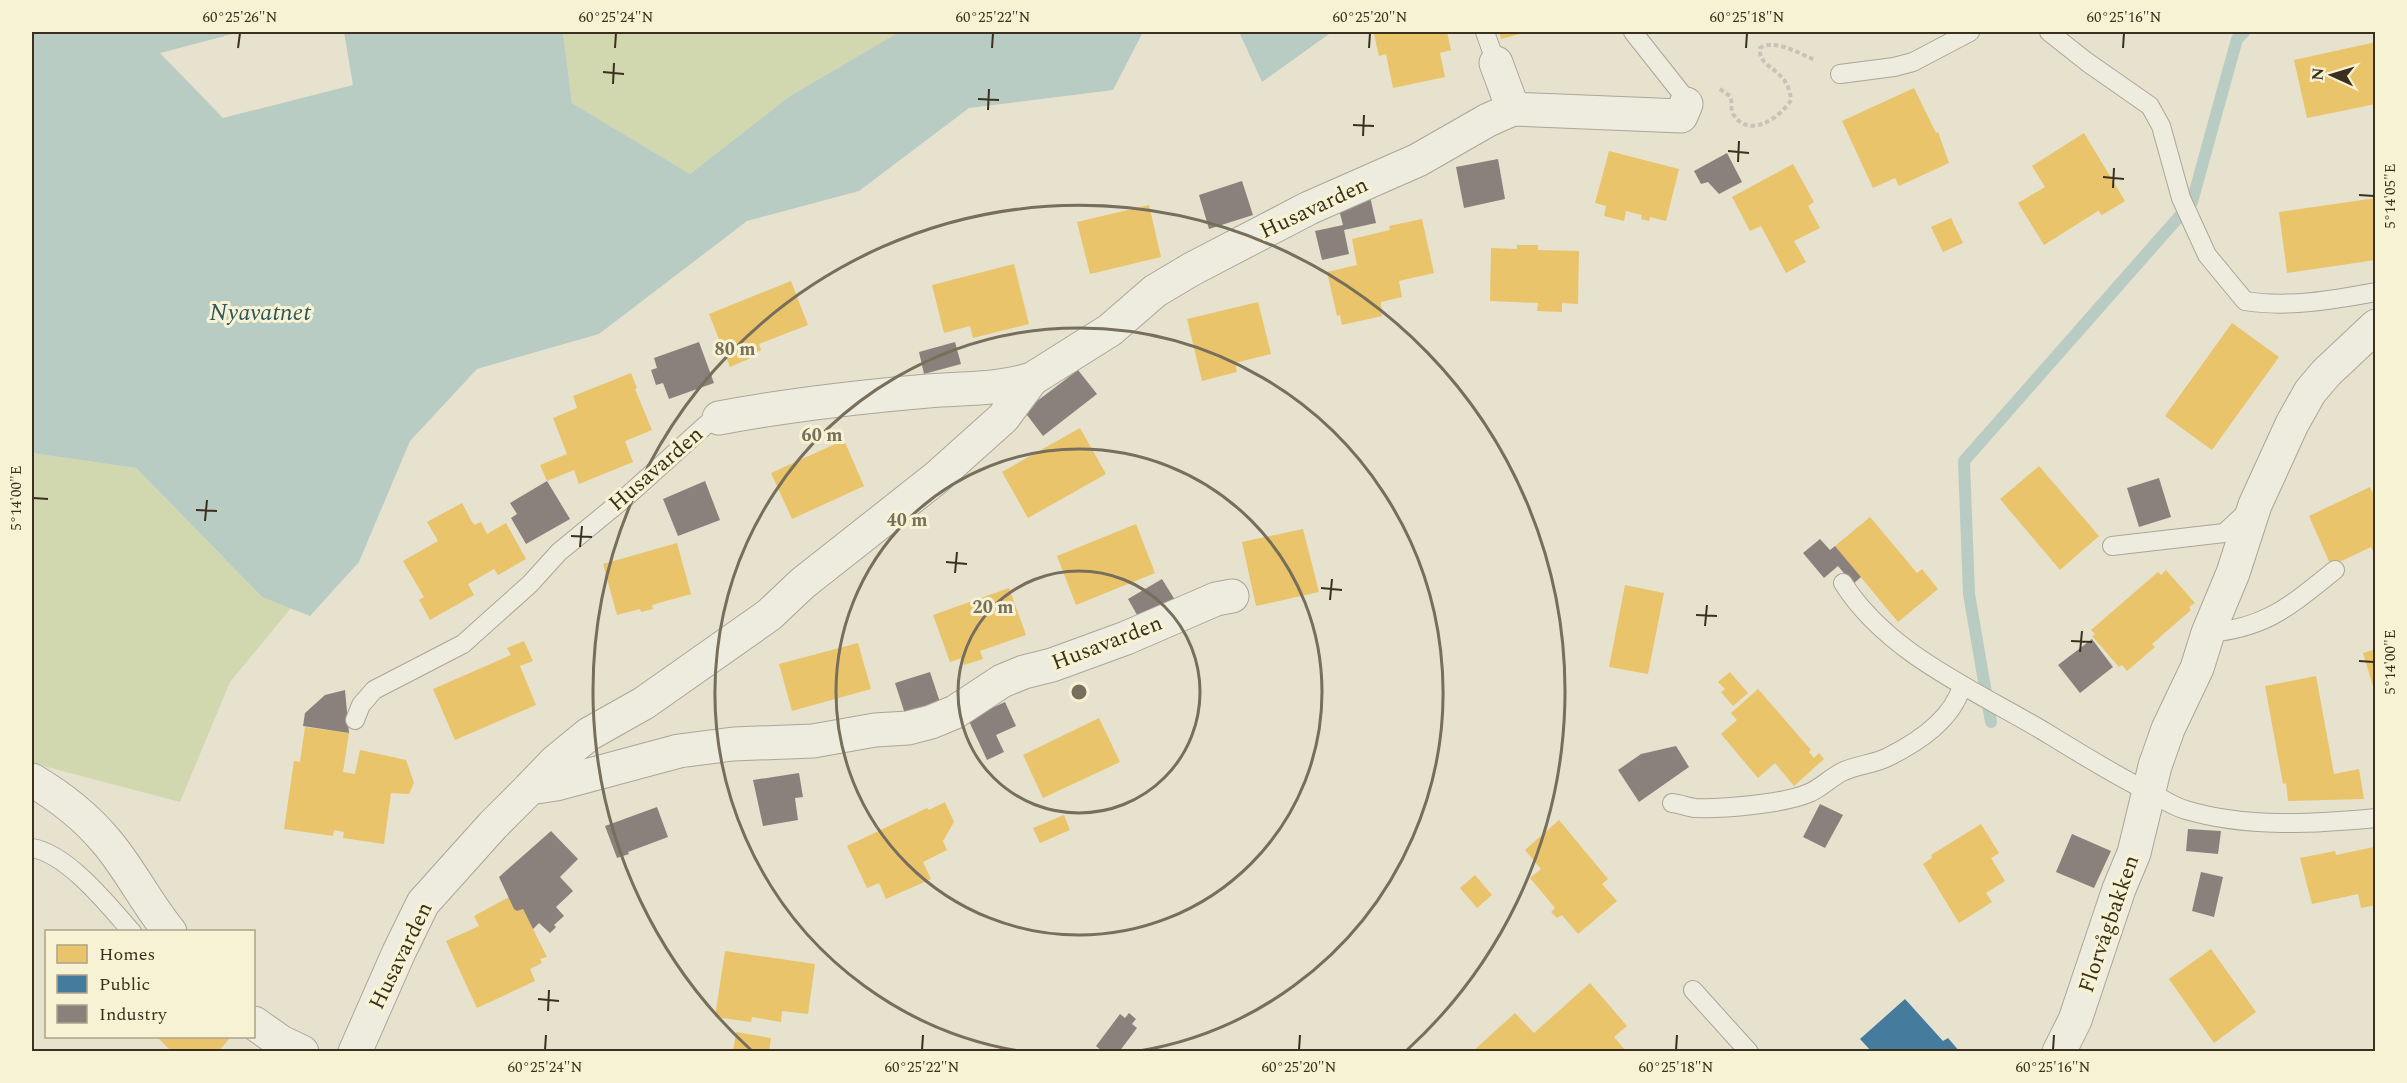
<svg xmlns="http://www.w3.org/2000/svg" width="2407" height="1083" viewBox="0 0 2407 1083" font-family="Spectral,serif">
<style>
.green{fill:#d1d8b0}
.water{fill:#b9ccc4}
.homes{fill:#e9c46a}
.public{fill:#457b9d}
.industry{fill:#8a817c}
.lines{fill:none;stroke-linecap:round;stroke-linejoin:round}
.stream{stroke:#b9ccc4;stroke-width:12}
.service-casing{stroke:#aba697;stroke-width:20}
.minor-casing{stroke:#aba697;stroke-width:35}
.tertiary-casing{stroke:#aba697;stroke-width:35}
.path{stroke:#c7c3b6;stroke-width:4;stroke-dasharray:4.5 3;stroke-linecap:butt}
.service{stroke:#eeebdf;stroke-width:18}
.minor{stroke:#eeebdf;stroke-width:33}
.tertiary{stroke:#eeebdf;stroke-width:33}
.ticks{fill:none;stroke:#3b301e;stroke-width:2}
.ring{fill:none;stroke:#776e5c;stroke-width:3}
.labels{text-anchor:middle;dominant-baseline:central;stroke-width:6;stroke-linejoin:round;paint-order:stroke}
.street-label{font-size:22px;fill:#3b301e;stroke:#f7f2d3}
.water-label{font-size:24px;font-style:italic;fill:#2c575b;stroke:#f7f2d3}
.centre{fill:#776e5c;stroke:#f7f2d3;stroke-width:3}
.ring-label{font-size:18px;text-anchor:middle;font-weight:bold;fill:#776e5c;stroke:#f7f2d3;stroke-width:6;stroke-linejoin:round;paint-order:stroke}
.neatline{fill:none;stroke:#3b301e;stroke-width:2}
.ticks-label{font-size:15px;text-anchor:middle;fill:#3b301e}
</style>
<rect width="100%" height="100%" fill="#e6e2ce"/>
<path class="green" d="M563,32H899L790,96L690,174L572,103Z
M32,453L136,468L262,597L291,608L230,682L180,802L32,763Z"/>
<path class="water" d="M32,32H240L160,53L223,118L353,85L344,32H563L572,103L690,174L790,96L899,32H1143L1113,90L969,108L859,191L747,221L599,334L477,369L410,441L359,562L310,616L262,597L136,468L32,453Z
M1239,32H1332L1262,82Z"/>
<path class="homes" d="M1382,32H1447L1451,50L1440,53L1445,77L1393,88L1386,54L1379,56L1374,34Z
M1499,32H1527L1501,39Z
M2376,42V104L2307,118L2294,60Z
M1914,88L1936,133L1938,132L1949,163L1899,186L1895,178L1873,188L1842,121Z
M2084,133L2125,201L2102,215L2098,211L2044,245L2018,203L2045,187L2032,166Z
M1609,151L1679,169L1666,221L1650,217L1649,221L1641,219L1642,215L1626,211L1624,221L1604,216L1606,206L1595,203Z
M1793,164L1814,202L1808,206L1820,228L1794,241L1806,262L1786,273L1761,226L1750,231L1732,197Z
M2376,198V260L2287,273L2279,212Z
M1149,205L1161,257L1090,274L1077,222Z
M1951,218L1963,243L1943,252L1931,227Z
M1422,219L1434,273L1399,281L1402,297L1381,302L1382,316L1342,325L1340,315L1337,316L1327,272L1357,265L1352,239L1390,230L1389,226Z
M1517,245H1538V250L1579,251L1578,304L1562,303V312L1537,311L1538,303L1490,301L1491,248L1517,249Z
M1014,264L1029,324L973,338L970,326L944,333L932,285Z
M791,281L808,325L759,344L761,350L752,354L753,357L730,367L709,314Z
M1258,302L1271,354L1235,363L1237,372L1202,381L1187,319Z
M2232,323L2279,357L2212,450L2165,416Z
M631,373L637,388L635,389L652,430L625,441L633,462L579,484L574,470L547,481L540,465L567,454L553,418L577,408L573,396Z
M1080,428L1106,474L1028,518L1002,472Z
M844,440L864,486L792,519L771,473Z
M2039,466L2099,536L2060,570L2000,499Z
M2370,487L2376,499V558L2371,547L2331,566L2309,516Z
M462,503L472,522L475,525L481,522L487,534L506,523L526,559L498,575L494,569L468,584L474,595L430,620L419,600L424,597L403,561L438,541L427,522Z
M1870,517L1917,573L1922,569L1938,589L1898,622L1835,546Z
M1136,524L1155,573L1076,605L1057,556Z
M1303,529L1319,592L1256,606L1242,542Z
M677,543L691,594L652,605L653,609L641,612L640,609L617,615L603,564Z
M2166,570L2195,603L2189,607L2191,610L2152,644L2155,647L2127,671L2122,665L2119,667L2092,636L2095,634L2091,630L2158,572L2161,575Z
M1625,585L1664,593L1648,674L1609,667Z
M1009,588L1026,635L980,651L983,659L964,665L962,658L950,662L933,615Z
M524,641L533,661L520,666L536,705L455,740L433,689L511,655L507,648Z
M858,643L871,689L792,711L779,664Z
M2376,649V693H2375L2363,653Z
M1730,672L1748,693L1733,706L1721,692L1725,689L1718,682Z
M2316,676L2334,774L2359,769L2364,799L2288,801L2286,783L2283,784L2265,686Z
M1758,689L1811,750L1809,752L1814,758L1819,753L1824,759L1794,786L1775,763L1758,778L1721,734L1737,720L1731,713Z
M1099,718L1120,762L1043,798L1023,755Z
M305,727L349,733L343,772L355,774L360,750L406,760L414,783L409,794L391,793L384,844L343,838L344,832L334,830L333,836L284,829L294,761L300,762Z
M945,802L954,822L943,841L947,850L923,862L931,879L886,899L879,883L867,888L847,846L927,808L929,810Z
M1064,815L1070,830L1040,843L1033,828Z
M1559,820L1608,879L1602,884L1617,901L1578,934L1562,915L1557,918L1551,912L1555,908L1530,878L1541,869L1525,850Z
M1981,824L1999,853L1991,858L2005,881L1986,893L1992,902L1959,923L1923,864L1932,858L1931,855Z
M2374,847L2376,905L2361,908L2358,894L2312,904L2300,858L2335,851L2336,855Z
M1475,875L1492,895L1477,908L1460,888Z
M509,897L517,911L523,909L547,957L540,959L542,963L530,969L535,981L477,1008L446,941L479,926L474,916Z
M2211,949L2256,1012L2214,1043L2169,979Z
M725,951L815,964L808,1014L782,1011L781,1022L752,1017L751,1022L715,1017Z
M1590,983L1627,1026L1614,1037L1627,1052H1472L1515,1013L1534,1033Z
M736,1032L771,1038L769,1052H733Z
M156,1036H226L229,1039L218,1052H172Z"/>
<path class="public" d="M1905,999L1943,1041L1948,1038L1960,1052H1872L1860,1039Z"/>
<path class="industry" d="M1727,153L1742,182L1719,194L1708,182L1701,184L1694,171Z
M1498,159L1505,199L1464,208L1456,167Z
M1242,181L1253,215L1209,229L1199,195Z
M1369,192L1376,223L1344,230L1349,254L1322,260L1315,231L1343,225L1338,206Z
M699,342L714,383L669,399L663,383L656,385L651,370L657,368L654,358Z
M955,342L961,364L924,374L919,352Z
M1078,370L1097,394L1043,436L1024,411Z
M2159,478L2171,517L2139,527L2127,488Z
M547,481L570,519L526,544L511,518L517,514L510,503Z
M705,481L720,520L678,536L663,499Z
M1820,539L1830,550L1835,546L1861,577L1853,584L1838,566L1824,578L1803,553Z
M1162,579L1175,600L1140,620L1128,599Z
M2092,639L2113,667L2080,693L2058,665Z
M930,672L940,702L905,714L895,683Z
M345,690L349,733L303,726L305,713L325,695Z
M1005,702L1016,726L996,735L1004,752L987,760L968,719Z
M1676,746L1689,767L1639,802L1618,770L1641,754Z
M799,773L803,797L795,798L798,820L763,826L753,780Z
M1820,804L1843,815L1825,848L1803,837Z
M657,807L668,837L628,852L629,854L617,858L605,826Z
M2188,829L2221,831L2218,854L2186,851Z
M551,831L578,859L560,877L573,891L556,907L564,916L554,925L556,927L550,933L539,923L533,929L523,909L517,911L514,909L499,877Z
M2072,834L2111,851L2094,888L2056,872Z
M2201,872L2223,877L2214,917L2192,911Z
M1129,1013L1136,1019L1132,1024L1137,1028L1119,1052H1103L1096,1046L1120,1014L1125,1018Z"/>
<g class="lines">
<path class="stream" d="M1991,722L1969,594L1964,461L2192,202L2237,39L2244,32"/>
<g class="service-casing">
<path id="service" d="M1485,32L1496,63
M1633,32L1682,94L1686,104
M2049,32L2087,62L2150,106L2161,126L2181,198L2207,255L2245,301C2288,308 2333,300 2376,292
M1840,74L1894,67L1913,62L1970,32
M2112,546L2224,533L2249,510
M1843,583C1889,656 1980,692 2050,735C2084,756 2118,777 2153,794C2163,799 2174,807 2186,810C2246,828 2314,824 2376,818
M2208,633C2267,628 2291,605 2335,570
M355,720L361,705L374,690L463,644L530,584L559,552L626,497L707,424L719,418
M1672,803C1680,804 1688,807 1695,808C1723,809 1783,804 1809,793C1821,788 1831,777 1844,771C1858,765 1874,764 1888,757C1918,742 1952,720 1962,686
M32,848C68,854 108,905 132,932
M1693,990L1749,1052"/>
</g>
<g class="minor-casing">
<path id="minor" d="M1496,63L1513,109
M719,418C788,405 858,397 928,391C963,388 998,390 1032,379
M530,788L556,761L589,734L644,703L769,615L803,583L936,478L1003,418L1032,379L1110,330L1155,291L1192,269L1309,208L1418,160L1488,120L1513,109L1681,116L1686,104
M355,1052L399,952L423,903L493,825L530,788L556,784L679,751L733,744L813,741L875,730L908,728L931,722L955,712L1002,681L1024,672L1052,665L1126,638L1216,599L1232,596"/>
</g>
<g class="tertiary-casing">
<path id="tertiary" d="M32,780C59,796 86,817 106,841C130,869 146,903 170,932
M254,1023L281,1042L302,1052
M2059,1052L2075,1020L2119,889L2134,853L2155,766L2168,729L2197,668L2208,633L2233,573L2255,505L2292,424L2310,392L2326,373L2376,326"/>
</g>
<path class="path" d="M1720,89L1730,96C1733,102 1730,108 1733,114C1749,140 1781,117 1791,100C1788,66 1758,71 1760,48C1774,38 1800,54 1815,60"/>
<use href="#service" class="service"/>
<use href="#minor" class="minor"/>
<use href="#tertiary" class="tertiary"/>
</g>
<path class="ticks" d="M238,48L240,33M615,48L616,33M992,48L993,33M1369,48L1370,33M1746,48L1747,33M2123,48L2124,33M603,72L624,74M613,84L614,63M978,99L999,100M988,110L989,89M1353,125L1374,126M1363,136L1364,115M1728,151L1749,153M1738,162L1739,141M2103,177L2124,179M2113,188L2114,168M2359,195L2374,196M33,498L48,499M196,510L217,511M205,521L207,500M571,536L592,537M580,547L582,526M946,562L967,564M955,573L957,552M1321,588L1342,590M1330,600L1332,579M1696,615L1717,616M1705,626L1707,605M2071,641L2092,642M2080,652L2082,631M2359,661L2374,662M538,999L559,1001M548,1011L549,990M545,1050L546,1035M922,1050L923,1035M1299,1050L1300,1035M1676,1050L1677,1035M2053,1050L2054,1035"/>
<g class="ring">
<circle cx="1079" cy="692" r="121"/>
<circle cx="1079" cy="692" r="243"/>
<path d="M1019 1051A364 364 0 1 1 1139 1051"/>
<path d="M751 1050A486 486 0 1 1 1407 1050"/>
</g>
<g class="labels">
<g class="street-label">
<text transform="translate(1314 208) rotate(-25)">Husavarden</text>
<text transform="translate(656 469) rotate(-41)">Husavarden</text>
<text transform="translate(1107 643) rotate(-21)">Husavarden</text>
<text transform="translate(2109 924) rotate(-71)">Florvågbakken</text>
<text transform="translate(401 956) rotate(-64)">Husavarden</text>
</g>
<g class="water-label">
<text x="260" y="313">Nyavatnet</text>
</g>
</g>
<circle cx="1079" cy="692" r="9" class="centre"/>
<g class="ring-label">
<text x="735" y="355">80 m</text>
<text x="822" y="441">60 m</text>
<text x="907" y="526">40 m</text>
<text x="993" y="613">20 m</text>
</g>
<rect width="2407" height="1083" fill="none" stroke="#f7f2d3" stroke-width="66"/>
<rect x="45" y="930" width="210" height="108" fill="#f7f2d3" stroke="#aca48b" stroke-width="1.5"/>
<rect x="57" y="945" width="30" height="18" fill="#e9c46a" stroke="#aca48b" stroke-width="1.5"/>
<text x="99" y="960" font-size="18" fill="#3b301e">Homes</text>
<rect x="57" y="975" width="30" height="18" fill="#457b9d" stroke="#aca48b" stroke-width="1.5"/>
<text x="99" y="990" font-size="18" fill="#3b301e">Public</text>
<rect x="57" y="1005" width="30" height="18" fill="#8a817c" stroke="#aca48b" stroke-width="1.5"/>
<text x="99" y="1020" font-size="18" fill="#3b301e">Industry</text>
<g transform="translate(2332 75) rotate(274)" stroke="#f7f2d3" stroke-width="4.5" paint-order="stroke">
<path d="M0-4.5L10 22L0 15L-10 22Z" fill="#3b301e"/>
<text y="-9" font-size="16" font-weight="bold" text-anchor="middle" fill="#3b301e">N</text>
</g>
<rect x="33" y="33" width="2341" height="1017" class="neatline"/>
<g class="ticks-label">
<text x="240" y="22">60°25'26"N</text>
<text x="616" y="22">60°25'24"N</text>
<text x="993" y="22">60°25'22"N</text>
<text x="1370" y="22">60°25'20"N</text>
<text x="1747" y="22">60°25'18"N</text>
<text x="2124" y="22">60°25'16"N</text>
<text transform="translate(2390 196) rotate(-90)" y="5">5°14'05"E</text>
<text transform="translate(16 498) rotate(-90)" y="5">5°14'00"E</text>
<text transform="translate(2390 662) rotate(-90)" y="5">5°14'00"E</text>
<text x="545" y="1072">60°25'24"N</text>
<text x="922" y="1072">60°25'22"N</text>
<text x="1299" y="1072">60°25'20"N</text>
<text x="1676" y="1072">60°25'18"N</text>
<text x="2053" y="1072">60°25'16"N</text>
</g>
</svg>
